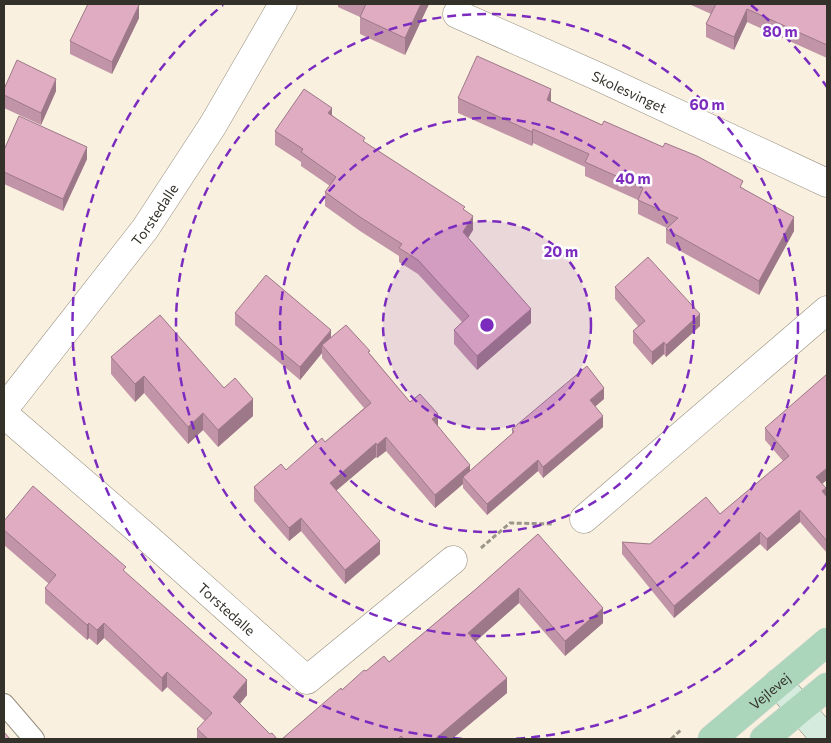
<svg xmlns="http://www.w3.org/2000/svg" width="831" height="743" viewBox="0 0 831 743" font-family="Commissioner,sans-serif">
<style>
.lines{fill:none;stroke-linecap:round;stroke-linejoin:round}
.lane-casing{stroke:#968e7f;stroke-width:22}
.street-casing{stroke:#968e7f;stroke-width:29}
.secondary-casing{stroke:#968e7f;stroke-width:29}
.primary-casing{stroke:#d6d6d4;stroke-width:29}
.path{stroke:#9c968a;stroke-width:3;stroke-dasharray:5 2.5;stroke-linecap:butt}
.lane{stroke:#fff;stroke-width:20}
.street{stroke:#fff;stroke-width:28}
.secondary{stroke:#d5ebde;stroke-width:28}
.primary{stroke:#abd6bc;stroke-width:28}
.wall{fill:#c194a7}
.shaded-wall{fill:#9d7888}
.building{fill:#e0acc2;stroke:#9d7888}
.ring{fill:none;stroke:#7b2cbf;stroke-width:2.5;stroke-dasharray:9 6}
.labels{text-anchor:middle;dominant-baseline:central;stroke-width:5;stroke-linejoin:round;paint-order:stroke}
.street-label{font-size:14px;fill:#34312a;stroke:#fefefe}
.centre{fill:#7b2cbf;stroke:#fefefe;stroke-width:2.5}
.ring-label{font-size:15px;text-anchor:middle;font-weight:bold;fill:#7b2cbf;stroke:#fefefe;stroke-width:5;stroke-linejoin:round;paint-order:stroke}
</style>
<rect width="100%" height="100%" fill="#f9f0df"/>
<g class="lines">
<g class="lane-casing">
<path id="lane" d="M4,704L34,739"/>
</g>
<g class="street-casing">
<g id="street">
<path id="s1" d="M457,14L599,77L827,183"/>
<path id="s2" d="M4,409L145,229L213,125L283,4"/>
<path id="s3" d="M4,414L151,541L307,680L453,560"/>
<path d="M584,519L827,310"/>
</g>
</g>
<g class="secondary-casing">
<path id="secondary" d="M778,683L826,739"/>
</g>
<g class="primary-casing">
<g id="primary">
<path id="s4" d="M712,739L827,642"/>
<path d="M764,739L827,687"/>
</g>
</g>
<path class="path" d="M481,548L510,523L553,524
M671,739L681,730"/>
<use href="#lane" class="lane"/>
<use href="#street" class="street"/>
<use href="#secondary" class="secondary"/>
<use href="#primary" class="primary"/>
</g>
<path class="wall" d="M338,4H429L405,55L360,34V17L338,7Z
M689,4H827V58L747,22L734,50L706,37V24L711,14Z
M139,18L112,74L70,54V41Z
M4,89L56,91L41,125L4,108Z
M458,98L551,102L743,188L794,231L759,295L666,243V229L667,228L638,214V200L585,176V167L533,143L532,146L458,113Z
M332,115L365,143L465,211L473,230L468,238L531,323L477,370L454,344V330L462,322L418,274L399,262V256L360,231L325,206V192L330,186L301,166V162L275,145V131Z
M4,150L87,159L63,211L4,184Z
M615,287L700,326L666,357L664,354L652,365L633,343V331L638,326L615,299Z
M235,313L331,337L370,354L410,402L438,426L470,471L512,434V429L604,399L595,406L603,427L543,478L538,471L487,515L463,488V484L435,508L386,451L377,458L376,457L336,490L380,554L345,584L301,531L289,541L254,501V487L286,470L325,442L364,408L322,358V353L300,380L235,325Z
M111,357L224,388L253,416L218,447L203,430L188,444L144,393L135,402L111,374Z
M765,428L822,484L826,495L827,497V553L800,522L767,551L760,544L674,618L622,554V542L650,544L720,514L783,461L765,440Z
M4,521L126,573L247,695L240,704L270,734L277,739H197V729L205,721L167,687L162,692L104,638L97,645L89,638L87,640L45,603V588L49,584L4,545Z
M538,534L603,623L565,656L519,603L475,642L507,693L452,739H282L342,690L366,671L389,662L476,589Z"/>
<path class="shaded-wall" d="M421,4H429L405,55V38Z
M139,5V18L112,74V62Z
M747,9V22L734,50V37Z
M56,79V91L41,125V113Z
M551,89V103L547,100Z
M332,108V122L328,113Z
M533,129V143L532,146V132Z
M87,147V159L63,211V199Z
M473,216V230L463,246V232Z
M794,217V231L759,295V281Z
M531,309V323L477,370V356Z
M700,314V326L666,357V345Z
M331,330V342L322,345V353L300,380V367Z
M664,342V354L652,365V352Z
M144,376V393L135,402V384Z
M604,388V399L590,411V400Z
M253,399V416L218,447V430Z
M203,413V430L188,444V427Z
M438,414V428L432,419Z
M603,416V427L543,478V467Z
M386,437V451L377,458V445Z
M376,443V457L330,496V483Z
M538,460V471L487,515V504Z
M470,465V478L463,477V484L435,508V495Z
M827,468V480L816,489V477Z
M826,488V500L822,491Z
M800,510V522L767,551V539Z
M301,518V531L289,541V528Z
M760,532V544L674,618V606Z
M380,541V554L345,584V570Z
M519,588V603L468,648V633Z
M603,608V623L565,656V641Z
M89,623V638L87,640V625Z
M104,623V638L97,645V630Z
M167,672V687L162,692V678Z
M507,678V693L452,739H435Z
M247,680V695L233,712V697Z"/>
<path class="building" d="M88,4H136L139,5L112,62L70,41Z
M366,4H421L405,38L360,17Z
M716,4H827V45L747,9L734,37L706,24Z
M477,56L551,89L547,100L602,125L604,121L663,147L665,143L697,156L743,181L740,187L794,217L759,281L666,229L678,218L638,200L643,188L585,162L589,154L533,129L532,132L458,98Z
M17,60L56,79L41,113L4,95V89Z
M304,89L332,108L328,113L365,138L363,141L465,207L463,209L473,216L463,232L531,309L477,356L454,330L469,316L418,260L399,248L402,244L360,217L325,192L336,177L301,152L303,149L275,131Z
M19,116L87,147L63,199L4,172V150Z
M648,257L700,314L666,345L664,342L652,352L633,331L645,321L615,287Z
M266,275L331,330L300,367L235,313Z
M160,315L224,388L235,378L253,399L218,430L203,413L188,427L144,376L135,384L111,357Z
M346,325L370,351L368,352L410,402L420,394L438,414L432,419L470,465L435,495L386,437L377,445L376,443L330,483L380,541L345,570L301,518L289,528L254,487L281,464L286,470L322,438L325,442L371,403L322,345Z
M587,366L604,388L590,400L603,416L543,467L538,460L487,504L463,477L514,432L512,429Z
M827,374V468L816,477L826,488L822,491L827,497V541L800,510L767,539L760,532L674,606L622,542L650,544L706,497L720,514L789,456L765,428Z
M33,486L126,567L123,570L247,680L233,697L270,734L272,733L277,739H207H208L197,729L212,713L167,672L162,678L104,623L97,630L89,623L87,625L45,588L56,575L4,530V521Z
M538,534L603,608L565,641L519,588L468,633L507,678L435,739H404L401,736L398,739H282L341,688L342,690L364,670L366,671L384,656L389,662L476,589Z
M4,732L10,739H4Z"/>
<circle cx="487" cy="325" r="104" fill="#7b2cbf" fill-opacity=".12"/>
<g class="ring">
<circle cx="487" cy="325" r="104"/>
<circle cx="487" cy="325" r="207"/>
<circle cx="487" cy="325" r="311"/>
<path d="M827 563A415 415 0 0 1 512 739M462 739A415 415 0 0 1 223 5M751 5A415 415 0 0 1 827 87"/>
</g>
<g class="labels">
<g class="street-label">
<text stroke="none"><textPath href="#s1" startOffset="189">Skolesvinget</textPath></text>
<text stroke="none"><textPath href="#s2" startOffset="246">Torstedalle</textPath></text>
<text stroke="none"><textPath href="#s3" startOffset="296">Torstedalle</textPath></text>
<text stroke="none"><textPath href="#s4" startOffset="75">Vejlevej</textPath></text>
</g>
</g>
<circle cx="487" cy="325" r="8" class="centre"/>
<g class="ring-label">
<text x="780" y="37">80 m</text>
<text x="707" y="110">60 m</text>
<text x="633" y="184">40 m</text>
<text x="561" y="257">20 m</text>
</g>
<rect width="831" height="743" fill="none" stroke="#34312a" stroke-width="10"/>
</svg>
